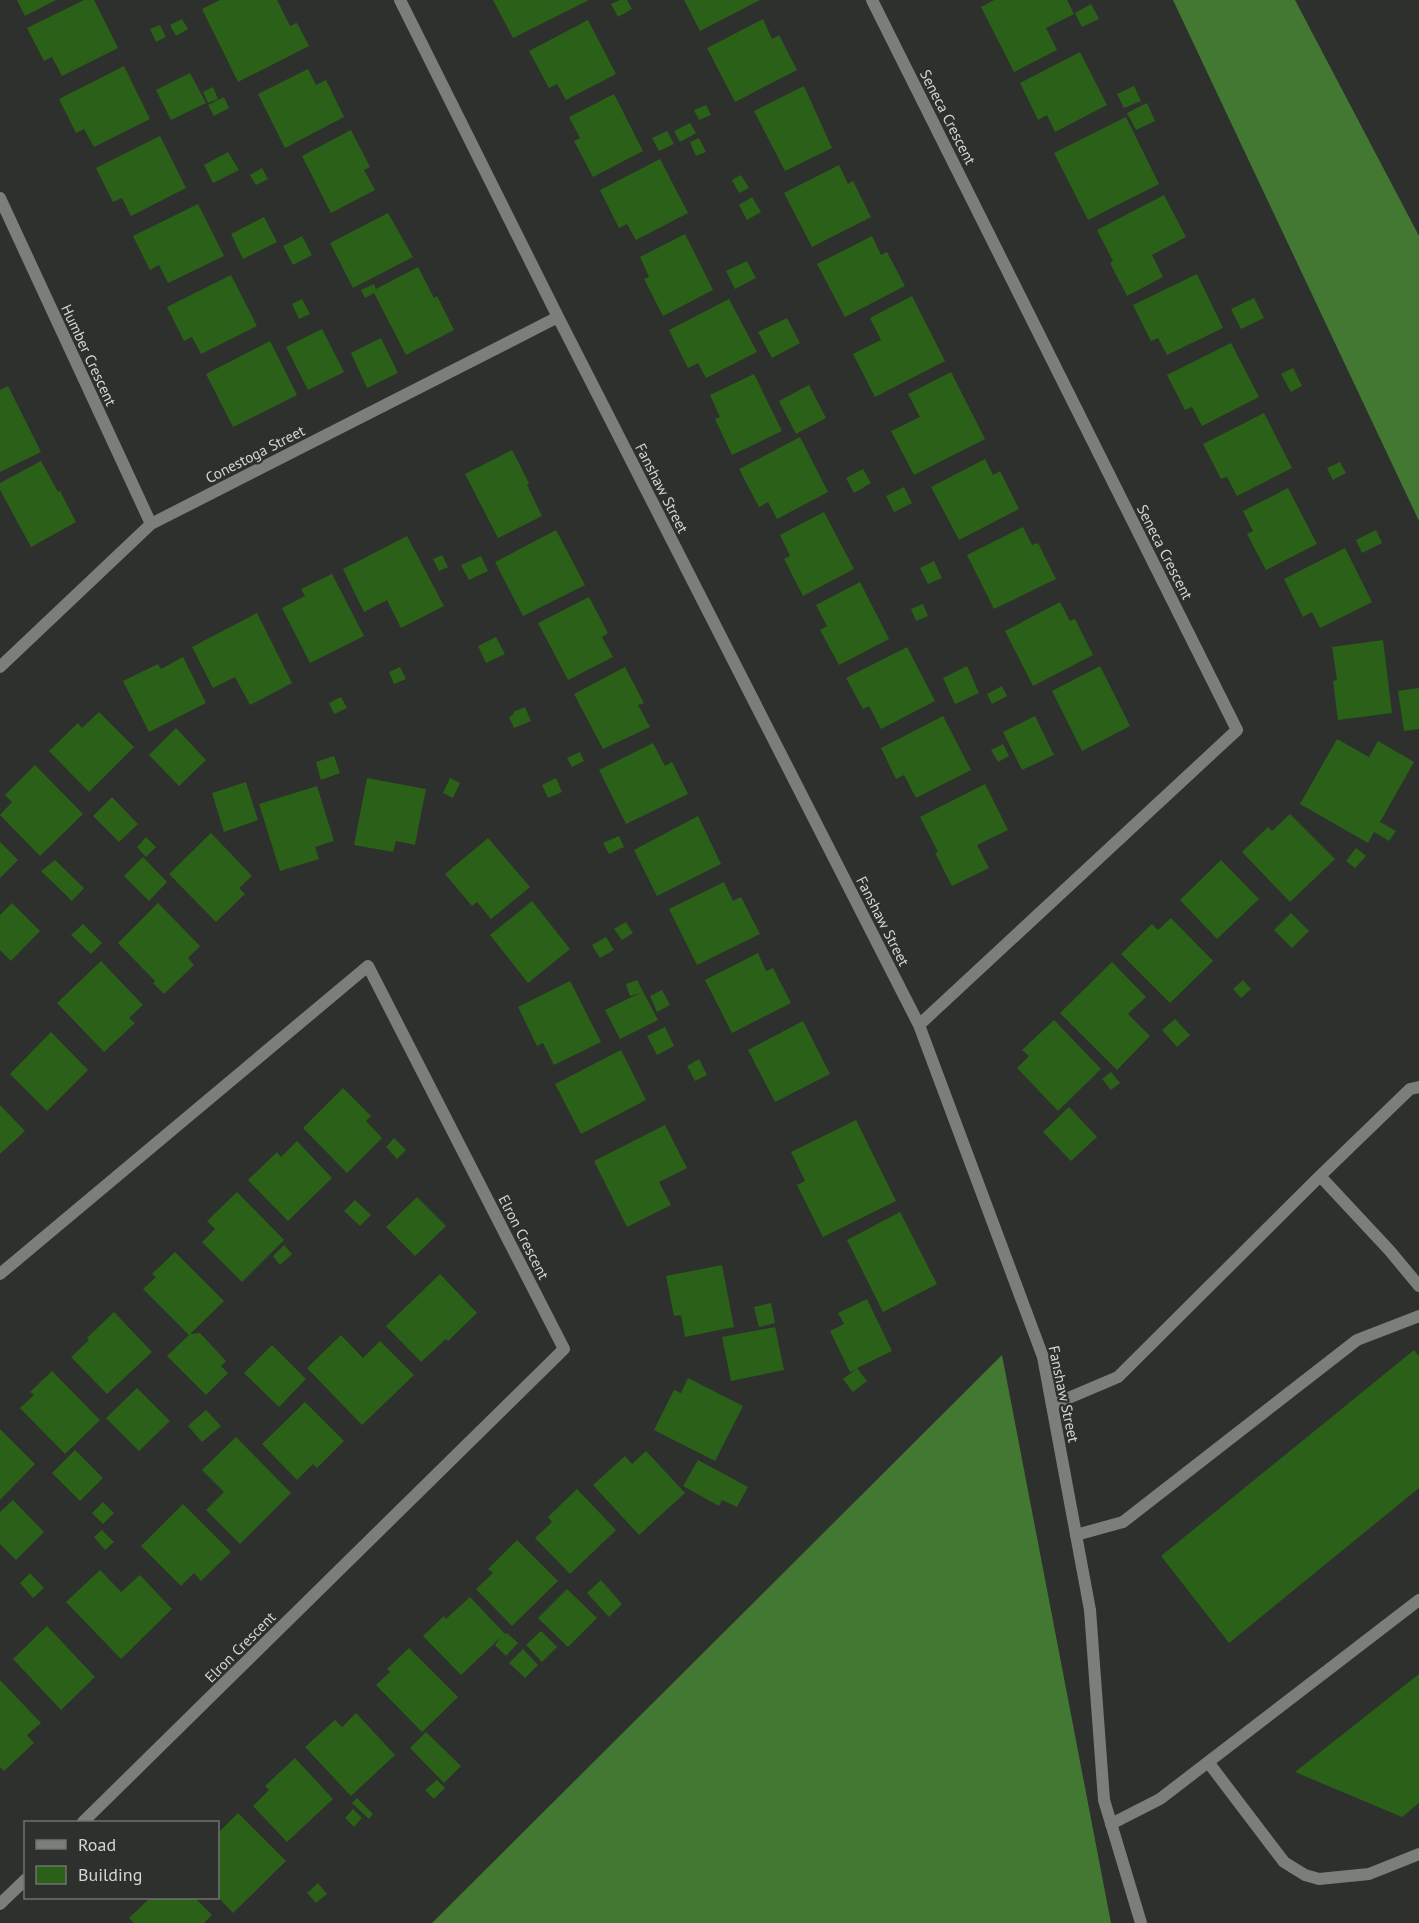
<svg xmlns="http://www.w3.org/2000/svg" width="1419" height="1923" viewBox="0 0 1419 1923" font-family="'PT Sans',sans-serif">
<style>
.forest{fill:#437832}
.building{fill:#2b6018}
.lines{fill:none;stroke-linecap:round;stroke-linejoin:round}
.lane{stroke:#7b7f7a;stroke-width:12}
.street{stroke:#7b7f7a;stroke-width:12}
.labels{text-anchor:middle;dominant-baseline:central;stroke-width:4.5;stroke-linejoin:round;paint-order:stroke}
.street-label{font-size:15px;fill:#d4d6d4;stroke:#2d302c}
</style>
<rect width="100%" height="100%" fill="#2d302c"/>
<path class="forest" d="M1173,0H1295L1419,236V521Z
M1002,1355L1111,1923H432Z"/>
<path class="building" d="M17,0H56L25,16Z
M84,0H94L118,48L62,76L52,57L44,61L27,28Z
M220,0H277L290,26L297,23L309,46L238,82L202,9Z
M493,0H589L513,38Z
M620,0H627L632,9L618,17L611,4Z
M684,0H760L700,31Z
M994,0H1067L1074,14L1046,28L1057,50L1014,72L981,7Z
M1091,4L1099,19L1082,27L1075,13Z
M182,19L188,29L176,36L170,25Z
M763,19L772,39L779,35L797,70L735,102L707,48Z
M588,20L616,74L566,100L557,84L549,88L529,51Z
M160,25L166,37L156,42L150,29Z
M1080,52L1107,105L1055,132L1047,115L1038,120L1020,83Z
M124,66L150,119L94,147L84,129L76,133L59,99Z
M308,69L316,85L326,80L344,117L285,148L258,94Z
M190,73L206,103L171,120L156,90Z
M804,86L832,148L785,171L754,111Z
M1134,86L1141,101L1124,108L1117,94Z
M213,87L218,99L208,103L203,92Z
M614,94L643,151L593,177L574,141L580,138L569,117Z
M224,97L229,108L214,116L208,105Z
M1147,103L1155,121L1136,130L1127,113Z
M706,105L711,115L699,120L694,110Z
M1126,117L1159,184L1088,220L1054,153Z
M690,123L696,133L680,142L674,131Z
M351,130L370,167L364,170L375,190L331,213L302,156Z
M667,131L674,144L659,151L652,138Z
M160,136L186,188L131,216L122,198L113,202L96,168Z
M699,138L706,152L696,156L690,142Z
M228,152L239,170L213,183L204,165Z
M660,159L688,213L636,240L627,224L619,228L600,190Z
M839,165L848,184L853,181L871,217L812,247L784,193Z
M262,168L268,179L256,185L250,175Z
M741,175L749,188L739,193L732,180Z
M1164,195L1186,237L1152,255L1163,277L1127,296L1110,263L1113,261L1097,230Z
M752,197L761,212L747,220L739,205Z
M198,204L224,256L168,283L159,265L150,270L133,236Z
M388,213L413,257L353,288L330,243Z
M264,217L277,242L243,259L231,234Z
M685,234L713,290L663,316L644,279L649,277L640,257Z
M302,236L312,255L293,265L283,246Z
M872,236L881,255L887,252L905,286L845,317L817,264Z
M747,261L756,278L735,289L726,271Z
M418,267L434,298L437,296L454,330L406,355L374,293L365,298L361,290L374,284L376,289Z
M1197,274L1223,328L1167,355L1158,338L1151,341L1133,305Z
M231,275L257,326L201,354L192,337L184,341L167,307Z
M912,296L945,361L875,397L853,354L881,340L870,318Z
M1254,298L1264,318L1241,329L1231,309Z
M302,299L310,314L299,319L292,304Z
M729,299L757,352L706,378L698,363L688,368L669,330Z
M787,318L800,343L772,358L758,332Z
M322,329L344,372L308,390L286,347Z
M381,338L398,373L367,388L351,353Z
M270,341L297,395L233,427L206,374Z
M1231,343L1259,397L1202,426L1192,407L1185,410L1167,375Z
M1293,368L1302,386L1291,392L1281,374Z
M951,372L985,439L914,475L891,431L920,417L908,394Z
M754,374L782,431L732,455L715,419L720,417L710,395Z
M809,385L826,418L796,434L779,401Z
M8,386L41,452L0,472V390Z
M1264,413L1292,468L1237,496L1227,477L1221,479L1203,444Z
M800,437L828,492L777,519L768,502L759,507L739,469Z
M512,450L529,483L527,485L542,516L498,538L465,474Z
M985,459L993,475L1000,471L1019,509L959,540L931,487Z
M41,461L58,492L60,491L76,522L31,547L0,490V483Z
M1340,462L1346,473L1333,480L1327,468Z
M863,469L871,483L854,493L846,478Z
M904,487L912,503L894,512L886,496Z
M1288,488L1317,544L1266,570L1247,534L1253,531L1243,511Z
M824,512L854,569L803,596L784,559L790,556L780,535Z
M1023,527L1032,545L1038,543L1056,579L994,609L967,555Z
M556,530L585,585L523,616L495,562Z
M1376,530L1382,543L1362,553L1356,540Z
M407,536L444,606L401,628L387,600L364,612L343,569Z
M1345,548L1372,602L1320,628L1312,612L1303,617L1284,579Z
M442,555L448,567L439,571L433,559Z
M481,556L488,571L469,580L461,565Z
M934,561L942,578L928,584L920,568Z
M332,574L364,636L310,663L282,608L305,596L301,589Z
M860,582L889,639L839,665L820,630L827,626L816,605Z
M589,597L608,633L602,637L613,657L568,680L538,623Z
M1060,602L1070,621L1075,619L1093,655L1033,686L1005,631Z
M923,604L928,616L916,621L911,609Z
M257,613L292,683L250,705L235,677L213,688L192,647Z
M496,637L505,654L486,663L478,646Z
M1383,640L1392,713L1338,720L1333,681L1337,680L1332,647Z
M907,647L935,701L881,729L869,706L863,709L846,678Z
M183,657L206,703L149,732L123,681L158,664L161,669Z
M967,666L979,693L955,704L943,678Z
M1100,666L1130,726L1082,751L1052,691Z
M400,667L406,679L394,684L389,672Z
M625,667L644,703L638,705L650,727L603,749L574,694Z
M1002,686L1007,696L992,704L987,694Z
M1419,688V729L1404,731L1398,691Z
M341,697L347,708L334,714L329,703Z
M525,707L531,721L514,728L509,717L514,714L513,712Z
M99,712L134,747L89,792L49,751L78,723L82,728Z
M943,716L971,770L916,798L904,775L896,779L881,748Z
M1035,716L1054,755L1022,770L1003,732Z
M176,728L206,760L179,786L149,755Z
M1337,739L1369,757L1378,741L1414,762L1380,822L1396,831L1389,841L1374,832L1368,843L1300,804Z
M653,743L665,766L672,762L688,794L626,824L599,770Z
M1003,744L1009,756L998,762L991,750Z
M580,752L584,761L572,767L567,758Z
M334,756L340,773L321,780L316,762Z
M35,765L83,814L40,856L0,815L12,802L5,795Z
M367,778L426,789L415,845L396,841L393,852L354,845Z
M450,778L460,783L453,798L443,793Z
M556,778L562,792L548,798L542,785Z
M246,782L258,820L224,832L212,793Z
M985,784L1008,830L977,845L989,868L952,886L935,853L938,852L920,817Z
M317,786L334,841L315,847L319,859L280,871L259,804Z
M112,797L138,824L119,842L93,816Z
M1290,814L1335,859L1290,902L1242,852L1268,827L1272,831Z
M698,816L721,864L657,896L634,850Z
M211,833L252,876L239,888L245,894L216,922L169,874Z
M619,836L624,847L609,854L603,843Z
M146,837L156,847L146,857L137,847Z
M488,838L530,887L491,919L477,902L472,906L445,874Z
M0,842L18,860L0,878Z
M1356,848L1366,856L1355,868L1346,861Z
M143,857L167,882L149,901L124,876Z
M55,860L84,888L72,901L41,871Z
M1221,860L1259,899L1217,939L1180,900Z
M724,882L733,901L741,897L760,934L697,965L669,909Z
M532,901L570,949L528,983L490,935Z
M12,903L40,931L11,961L0,950V915Z
M158,903L200,946L188,958L194,965L164,994L153,983L155,981L118,943Z
M1291,913L1309,931L1292,948L1274,930Z
M1171,918L1213,961L1170,1003L1121,954L1152,924L1158,930Z
M626,922L633,933L622,940L614,929Z
M83,924L102,943L91,954L71,935Z
M606,937L614,950L600,958L592,945Z
M758,953L766,971L773,968L791,1003L732,1033L705,980Z
M101,961L143,1005L129,1018L135,1023L104,1052L57,1003Z
M1112,962L1146,997L1128,1014L1150,1036L1117,1070L1060,1013Z
M637,980L658,1020L620,1039L605,1010L640,993L630,996L626,984Z
M1243,980L1251,989L1241,998L1233,989Z
M570,981L601,1042L554,1065L543,1043L537,1046L518,1007Z
M662,990L670,1005L657,1012L650,996Z
M1175,1019L1190,1035L1177,1047L1162,1030Z
M1054,1020L1101,1069L1058,1111L1017,1068L1029,1056L1022,1050Z
M803,1021L830,1074L775,1102L748,1050Z
M665,1027L674,1046L657,1055L647,1036Z
M51,1032L88,1070L47,1111L10,1074Z
M621,1050L646,1100L581,1134L555,1084Z
M699,1059L707,1075L695,1081L687,1066Z
M1111,1072L1120,1083L1111,1090L1102,1079Z
M343,1088L371,1116L366,1121L382,1138L347,1173L303,1128Z
M0,1105L25,1131L0,1154Z
M1069,1107L1097,1137L1071,1161L1043,1132Z
M856,1120L896,1201L823,1237L797,1185L805,1181L791,1152Z
M665,1125L687,1168L659,1182L671,1205L627,1227L594,1161Z
M394,1138L406,1150L397,1159L386,1147Z
M297,1141L332,1178L288,1221L248,1180L277,1152L281,1157Z
M237,1192L284,1240L242,1282L202,1242L215,1229L207,1221Z
M417,1197L446,1226L415,1256L386,1227Z
M355,1200L371,1215L360,1226L344,1211Z
M900,1212L937,1284L883,1312L847,1240Z
M284,1245L292,1254L280,1265L273,1256Z
M175,1252L224,1301L190,1334L200,1333L226,1361L221,1366L228,1373L206,1395L167,1356L189,1335L143,1289L156,1277L152,1274Z
M722,1265L734,1327L685,1337L681,1315L674,1316L666,1276Z
M440,1274L477,1313L448,1341L446,1339L421,1362L386,1326Z
M867,1299L892,1351L857,1368L867,1381L853,1392L843,1379L856,1369L850,1372L830,1331L844,1324L838,1313Z
M771,1303L775,1323L759,1327L754,1307Z
M114,1312L152,1352L107,1394L71,1357L89,1340L87,1338Z
M775,1327L784,1370L731,1381L722,1337Z
M341,1335L363,1358L380,1341L414,1375L362,1425L307,1368Z
M272,1345L306,1379L279,1407L244,1373Z
M1414,1350L1419,1356V1488L1229,1643L1161,1556Z
M52,1371L100,1420L65,1454L20,1408L34,1395L30,1392Z
M688,1378L743,1406L715,1461L654,1430L674,1390L681,1393Z
M137,1388L170,1421L139,1451L106,1418Z
M305,1402L344,1441L317,1468L313,1464L297,1480L262,1444Z
M206,1410L221,1426L202,1442L188,1426Z
M0,1429L35,1464L0,1500Z
M236,1437L291,1493L240,1544L206,1510L224,1492L202,1470Z
M75,1450L103,1478L80,1501L52,1473Z
M646,1451L685,1493L639,1535L593,1485L625,1456L632,1464Z
M698,1460L748,1487L737,1507L722,1500L719,1506L683,1486Z
M577,1489L616,1530L570,1574L535,1538L552,1522L548,1517Z
M13,1500L44,1532L16,1560L0,1544V1512Z
M103,1502L114,1513L103,1524L92,1513Z
M183,1504L231,1552L201,1581L194,1573L181,1586L141,1546Z
M102,1530L114,1542L105,1550L94,1537Z
M517,1540L558,1581L512,1626L476,1589L493,1573L488,1569Z
M100,1570L121,1592L140,1575L172,1609L121,1659L66,1602Z
M30,1573L44,1588L33,1598L20,1583Z
M601,1580L622,1604L609,1617L587,1593Z
M567,1589L597,1618L568,1647L538,1618Z
M470,1597L505,1634L507,1633L518,1643L506,1656L495,1645L501,1637L461,1675L423,1636L444,1616L446,1619Z
M47,1626L95,1677L61,1710L13,1659Z
M541,1631L557,1647L542,1662L526,1645Z
M409,1648L458,1697L422,1732L376,1685L390,1672L387,1669Z
M523,1649L538,1665L525,1678L509,1663Z
M1419,1674V1803L1402,1817L1295,1772Z
M0,1680L41,1723L27,1735L34,1743L4,1771L0,1767Z
M356,1713L395,1755L351,1796L305,1747L335,1720L342,1727Z
M426,1732L461,1766L444,1783L410,1748Z
M295,1758L333,1799L287,1842L253,1806L269,1790L265,1786Z
M437,1780L445,1788L434,1799L425,1790Z
M357,1798L373,1814L369,1819L352,1803Z
M353,1809L362,1818L354,1827L345,1818Z
M238,1813L286,1861L233,1913L218,1897V1833Z
M318,1883L327,1894L316,1903L307,1893Z
M150,1898H195L212,1915L204,1923H134L129,1918Z"/>
<g class="lines">
<path class="lane" d="M1419,1087L1410,1089L1320,1176L1390,1251L1419,1286
M1052,1405L1118,1377L1320,1176
M1076,1535L1123,1522L1357,1340L1419,1316
M1208,1762L1284,1862L1305,1875L1319,1879L1369,1874L1419,1854
M1111,1824L1160,1799L1419,1600"/>
<path class="street" d="M400,0L558,317L919,1025L1043,1357L1090,1610L1104,1800L1141,1923
M872,0L1237,730L919,1025
M0,198L151,524
M0,667L151,524L558,317
M0,1274L368,966L564,1349L83,1822
M0,1904L26,1879"/>
</g>
<g class="labels">
<g class="street-label">
<text transform="translate(948 117) rotate(63)">Seneca Crescent</text>
<text transform="translate(89 355) rotate(65)">Humber Crescent</text>
<text transform="translate(255 454) rotate(-27)">Conestoga Street</text>
<text transform="translate(662 488) rotate(63)">Fanshaw Street</text>
<text transform="translate(1165 552) rotate(63)">Seneca Crescent</text>
<text transform="translate(883 921) rotate(63)">Fanshaw Street</text>
<text transform="translate(524 1237) rotate(63)">Elron Crescent</text>
<text transform="translate(1064 1394) rotate(78)">Fanshaw Street</text>
<text transform="translate(240 1647) rotate(-45)">Elron Crescent</text>
</g>
</g>
<rect x="24" y="1821" width="195" height="78" fill="#2d302c" stroke="#70726f" stroke-width="1.5"/>
<rect x="36" y="1840" width="30" height="9" fill="#7b7f7a" stroke="#70726f" stroke-width="1.5"/>
<text x="78" y="1851" font-size="18" fill="#d4d6d4">Road</text>
<rect x="36" y="1866" width="30" height="18" fill="#2b6018" stroke="#70726f" stroke-width="1.5"/>
<text x="78" y="1881" font-size="18" fill="#d4d6d4">Building</text>
</svg>
